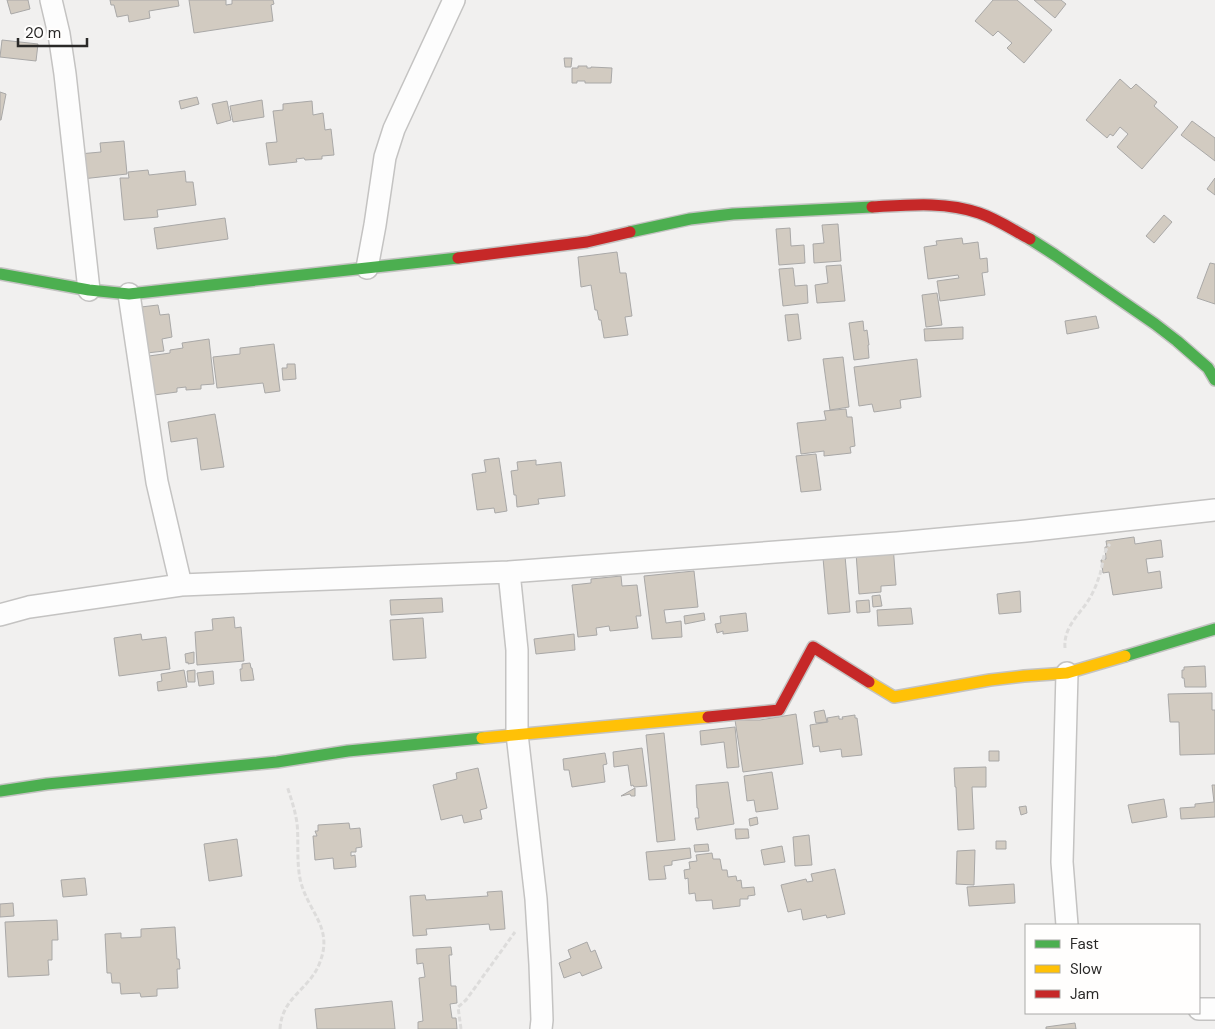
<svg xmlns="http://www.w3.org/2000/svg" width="1215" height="1029" viewBox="0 0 1215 1029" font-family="'DM Sans',sans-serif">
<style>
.building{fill:#d2cbc1;stroke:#a9a8a7}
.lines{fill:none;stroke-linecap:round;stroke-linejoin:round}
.street-casing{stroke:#c4c3c2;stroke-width:24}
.fast-casing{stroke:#c4c3c2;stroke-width:14}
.slow-casing{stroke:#c4c3c2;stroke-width:14}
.jam-casing{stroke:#c4c3c2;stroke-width:14}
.path{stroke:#dddcdb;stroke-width:3;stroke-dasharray:5 2.5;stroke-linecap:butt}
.street{stroke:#fdfdfd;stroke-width:21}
.fast{stroke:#4caf50;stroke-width:11}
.slow{stroke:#ffc107;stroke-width:11}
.jam{stroke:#c62828;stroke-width:11}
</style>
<rect width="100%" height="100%" fill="#f1f0ef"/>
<path class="building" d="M7,0H28L30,9L11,14Z
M110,0H178L179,6L149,11L150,18L129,22L128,15L117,17L114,5H111Z
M189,0H226V5L232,4V0H273L274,4L271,5L273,21L194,33Z
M993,0H1017L1052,30L1024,63L1007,48L1012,43L998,31L993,36L975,21Z
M1034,0H1061L1066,4L1055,18Z
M2,40L38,44L36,61L0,57Z
M564,58H572L571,67H565Z
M578,66H587V68H591V67L612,68L611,83H585V81H577V83H572V68H578Z
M1120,79L1131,89L1136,84L1157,102L1154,106L1178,127L1142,169L1117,147L1128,134L1120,127L1113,136L1110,134L1107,138L1086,120Z
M0,92L6,94L1,120H0Z
M197,97L199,104L181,109L179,101Z
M262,100L264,117L233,122L230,106Z
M227,101L231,120L217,124L212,104Z
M312,101L313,115L323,113L325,130L331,129L334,155L322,156V159L305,160L304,158L296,159L297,162L269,165L266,143L277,142L273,111L283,110V104Z
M1192,121L1215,138V161L1181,135Z
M124,141L127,174L82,179L79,154L101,152L100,143Z
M148,170L149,175L185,171L186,182H193L196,205L157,210L158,217L124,220L120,178H129L128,172Z
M1215,178V195L1207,189Z
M1164,215L1172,222L1154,243L1146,236Z
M225,218L228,239L157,249L154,228Z
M838,224L841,261L814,263L813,244L824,243L822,225Z
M790,228L791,246L804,245L805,263L779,265L776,229Z
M962,238L963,244L978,242L980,259L987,258L988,272L982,273L985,295L940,301L937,281L959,278L958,275L928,279L924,247L937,245L936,241Z
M617,252L620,273H626L632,316L625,317L628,335L604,338L601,320H599L597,310H595L591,285L581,287L578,257Z
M1210,263L1215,264V304L1197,298Z
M841,265L845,301L817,303L815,285L828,283L826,266Z
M793,268L795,286L807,285L808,303L783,306L779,269Z
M937,293L942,325L926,327L922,295Z
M158,305L160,315L169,314L172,337L162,339L164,351L147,353L141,307Z
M798,314L801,339L788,341L785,315Z
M1096,316L1099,328L1067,334L1065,321Z
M863,321L864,331L867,330L869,345H868L869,358L854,360L849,323Z
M963,327V339L925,341L924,329Z
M209,339L214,384L201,385V389L186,390V387L177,388V392L154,395L149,356L170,353V350L183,348L182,343Z
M274,344L280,391L265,393L263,383L217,388L213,357L240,354V348Z
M843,357L849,407L830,410L823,359Z
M917,359L921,397L900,400L901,408L874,412L872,404L859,406L854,367Z
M287,364H295L296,379L283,380L282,368H287Z
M846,409L847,417H852L855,446L850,447L851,453L824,456V451L801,454L797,423L826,420L824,411Z
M215,414L224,467L201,470L197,438L171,442L168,422Z
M816,454L821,490L801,492L796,456Z
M499,458L507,511L495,513L494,508L477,510L472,474L486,472L484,460Z
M536,460V465L561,462L565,496L538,499L539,504L517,507L516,495H514L511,471L518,470L517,462Z
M1134,537L1135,544L1161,540L1163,557L1146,559L1148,573L1160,571L1162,588L1113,595L1109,572L1103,573L1101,560L1106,559L1105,547H1107L1106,541Z
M893,545L896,585L881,586V592L859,594L856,553Z
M845,556L850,612L828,614L823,558Z
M694,571L698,607L664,610L666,623L681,621L682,637L652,639L644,576Z
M621,576L622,586L637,585L641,616H636L638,628L610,631L609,626L596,628L597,635L578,637L572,585L591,583V579Z
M1020,591L1021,612L999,614L997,594Z
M880,595L882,606L873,607L872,596Z
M442,598L443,612L391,615L390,600Z
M869,600L870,612L857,613L856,601Z
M911,608L913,624L878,626L877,610Z
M704,613L705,620L685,624L684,616Z
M746,613L748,631L723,634V631L717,633L715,624L721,623L720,616Z
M234,617L235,628L241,627L244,661L197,665L195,632L213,630L212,619Z
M423,618L426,658L393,660L390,620Z
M141,634L142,640L166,637L170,669L119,676L114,638Z
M574,634L575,650L536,654L534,639Z
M194,652V663L188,664V662L186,663L185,654Z
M250,663L251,668H252L254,680L241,681L240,669H242V664Z
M1205,666L1206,687H1185L1184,678H1182V670H1184V667Z
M184,670L187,687L158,691L157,682L162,681L161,674Z
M195,670V682H188L187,671Z
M213,671L214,684L199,686L197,673Z
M1212,693V710H1215V754L1180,755L1179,722H1170L1168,694Z
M824,710L827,722L816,723L814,712Z
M796,714L803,764L743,772L735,720H760Z
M855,715V718H857L862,755L842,757L841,749L820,752L819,746L813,747L810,725L828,722L827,718L839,716V719H843L842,717Z
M735,727L739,767L727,768L724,742L701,745L700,731Z
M664,733L675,840L657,842L646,735Z
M642,748L647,786L634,787L633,785L631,786L628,765L614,767L613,752Z
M989,751H999V761H989Z
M605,753L607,764L603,765L605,782L572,787L569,770H564L563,759Z
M986,767V787H972L974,829L958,830L956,787H955L954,768Z
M478,768L487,808L480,810L482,819L464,823L462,815L441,820L433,785L457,779L456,773Z
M772,772L778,809L756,812L754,800L747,801L744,776Z
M728,782L734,824L697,830L695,818H699L698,808H697L696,785Z
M1212,785H1215V817L1181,819L1180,808L1195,807V804L1214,802Z
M635,788V796H631L630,794L621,796Z
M1164,799L1167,817L1132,823L1128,805Z
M1026,806L1027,813L1021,815L1019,807Z
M757,817L758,824L750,826L749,819Z
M349,823L350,829L360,828L362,847L356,848V852H351V856L355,855L356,867L334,869L333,858L315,860L313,836H317L315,831H318V825Z
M735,829H748L749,838L736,839Z
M809,835L812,865L795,866L793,837Z
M237,839L242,876L209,881L204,844Z
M996,841H1006V849H996Z
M708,844L709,851L695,852L694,845Z
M782,846L785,862L764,865L761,850Z
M690,848L691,858L672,861V865L664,866L666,879L649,880L646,852Z
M975,850L974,885L956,884L957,851Z
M712,853L713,859H720L722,870H727L728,877L736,876L737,881L741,880L742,888L754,887L755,895L748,896V899H740V906L713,909L712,900L696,901L695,893L689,894L688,878L685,879L684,870L690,869L689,862L697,861L696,855Z
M835,869L845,914L827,918L826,915L803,920L801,909L788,912L781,885L806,879L807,882L813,881L811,874Z
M85,878L87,895L63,897L61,880Z
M1014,884L1015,903L969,906L967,887Z
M502,891L505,929L490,930L489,924L426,929L427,935L413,936L410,896L425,895L426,900L488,896L487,892Z
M13,903L14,916L0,917V904Z
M57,920L58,940H52V960H48L49,975L8,977L5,922Z
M175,927L177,959H179L180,969H177L178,988L157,989V996L141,997L140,993L121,994L120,983H112L111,973H107L105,934L121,933V938L141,937V929Z
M587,942L591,952L595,950L602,968L582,976L580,972L564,978L559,963L571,958L568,950Z
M451,947L452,955H449L451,986H456L457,1003L450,1004L452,1018H456L457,1029H418V1022L423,1021L419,978L425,977L423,963L417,964L416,949Z
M392,1001L395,1029H317L315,1009Z
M1075,1023L1076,1029H1046V1027Z"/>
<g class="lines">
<g class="street-casing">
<path id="street" d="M51,0L59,34L65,74L89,290
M367,268L375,225L385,157L394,129L454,0
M129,294L157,482L181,585
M509,572L517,650V734L536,899L540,964L542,1020L541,1029
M0,615L29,607L181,585L509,572L897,543L1026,531L1215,510
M1067,673L1062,862L1067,925
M1199,1009H1215"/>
</g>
<g class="fast-casing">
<path id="fast" d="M630,232L690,219L733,214L872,207
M1030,239L1055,255L1155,324L1177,341L1208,368L1215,380
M0,274L89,290L129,294L458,258
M1125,656L1215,629
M0,791L47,784L277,762L348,751L482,738"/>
</g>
<g class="slow-casing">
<path id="slow" d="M869,682L894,697L990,680L1024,676L1067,673L1125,656
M482,738L708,717"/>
</g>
<g class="jam-casing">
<path id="jam" d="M872,207C907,205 945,201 979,213C997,219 1013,230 1030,239
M458,258L587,242L630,232
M708,717L779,710L813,647L869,682"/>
</g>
<path class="path" d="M1065,648C1063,624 1084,612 1093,592C1096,586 1098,580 1100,574C1103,564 1103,551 1110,544
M280,1029C282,996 310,990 320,962C333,928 310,914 301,883C296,863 299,843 297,823C295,810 291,798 287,786
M461,1029L458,1007L466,1000L474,989L515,932"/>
<use href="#street" class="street"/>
<use href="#fast" class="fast"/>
<use href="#slow" class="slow"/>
<use href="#jam" class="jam"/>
</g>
<rect x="1025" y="924" width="175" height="90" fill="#fffefd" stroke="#aaa9a8"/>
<rect x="1035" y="940" width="25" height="8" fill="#4caf50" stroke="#aaa9a8"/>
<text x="1070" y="949" font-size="15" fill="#2a2928">Fast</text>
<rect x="1035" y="965" width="25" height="8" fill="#ffc107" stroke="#aaa9a8"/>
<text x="1070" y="974" font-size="15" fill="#2a2928">Slow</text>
<rect x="1035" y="990" width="25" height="8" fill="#c62828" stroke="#aaa9a8"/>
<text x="1070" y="999" font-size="15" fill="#2a2928">Jam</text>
<path d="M18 38v8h69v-8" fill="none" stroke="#2a2928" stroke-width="2.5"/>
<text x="25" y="38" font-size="15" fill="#2a2928" stroke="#fffefd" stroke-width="4" paint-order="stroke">20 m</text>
</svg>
